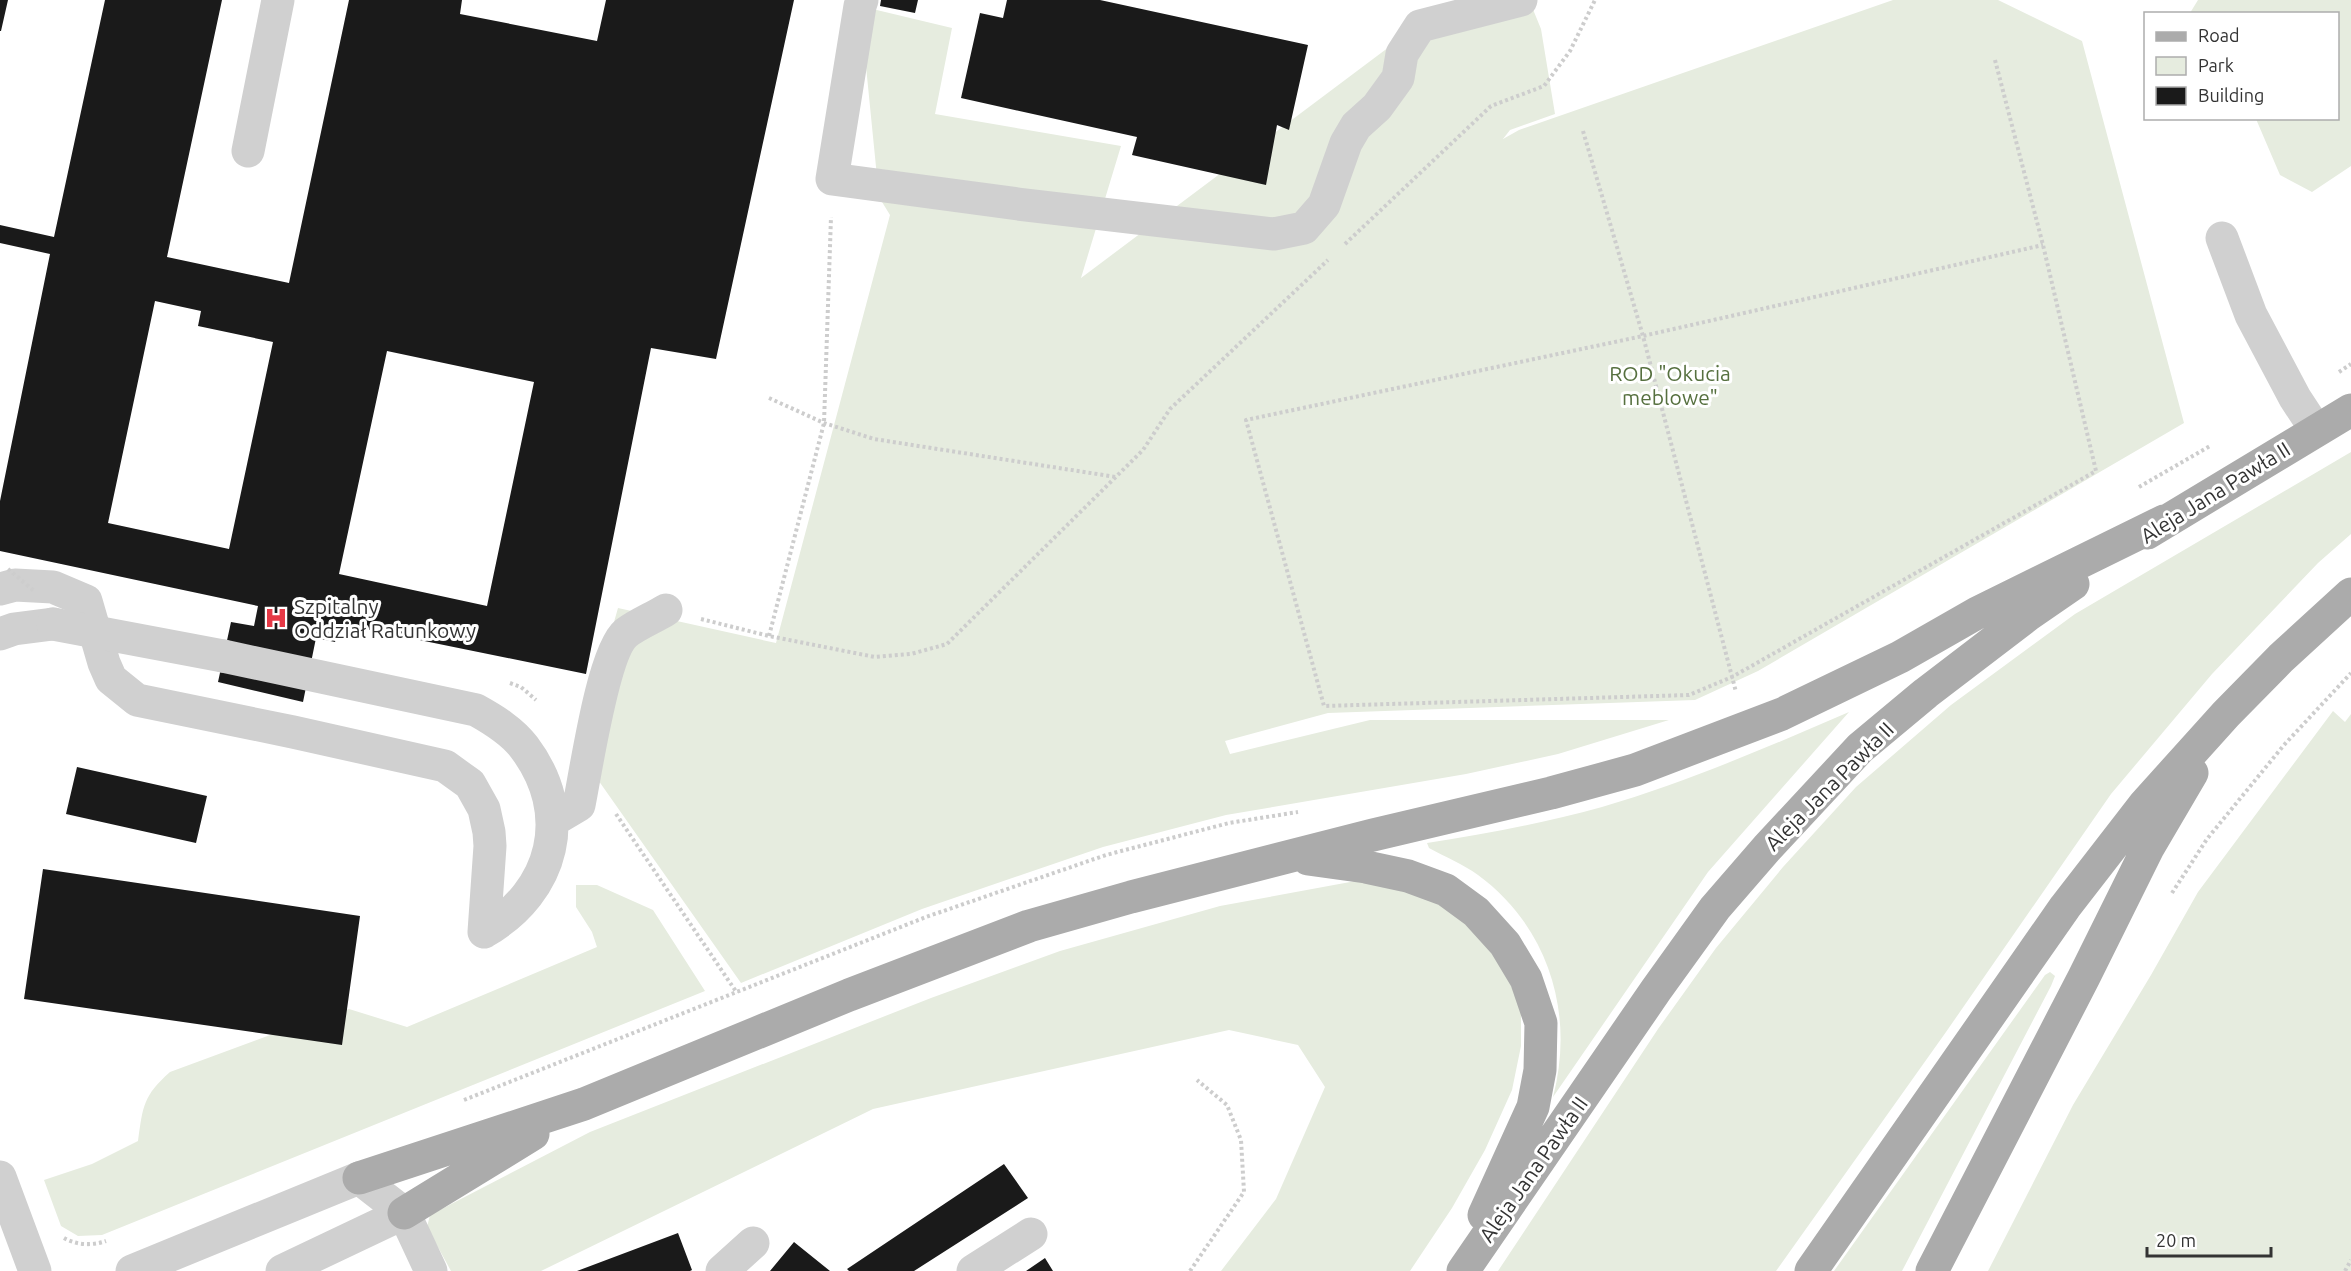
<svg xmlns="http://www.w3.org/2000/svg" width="2351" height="1271" viewBox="0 0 2351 1271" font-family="Ubuntu,sans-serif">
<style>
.green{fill:#e6ecdf}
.building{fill:#1a1a1a;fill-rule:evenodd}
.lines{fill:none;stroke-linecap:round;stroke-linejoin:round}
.path{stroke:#cdcdcd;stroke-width:4;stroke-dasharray:3 3;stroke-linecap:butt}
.minor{stroke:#d0d0d0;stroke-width:33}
.major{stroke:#ababab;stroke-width:33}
.path-bridge{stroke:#cdcdcd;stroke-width:4;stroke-dasharray:3 3;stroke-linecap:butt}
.minor-bridge{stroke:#d0d0d0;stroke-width:33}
.labels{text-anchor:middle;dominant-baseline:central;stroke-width:6;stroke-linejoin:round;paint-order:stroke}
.park-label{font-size:21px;fill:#56703f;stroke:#fff}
.street-label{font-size:21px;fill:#333;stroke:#fff}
.poi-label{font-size:21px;fill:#333;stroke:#fff;text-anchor:start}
</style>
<rect width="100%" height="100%" fill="#fff"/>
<path class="green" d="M1893,0H1998L2082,41L2184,423L1758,671L1695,700L1328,713L1225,741L1230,754L1370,720H1669L1558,754L1466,774L1226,815L1103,847L922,909L741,983L596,777L590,706L618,608L776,643L890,215L879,197L860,6L952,28L935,114L1121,146L1081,278L1393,44L1532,7L1541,29L1555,114L1510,130L1503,139L1519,130Z
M2198,0H2351V166L2312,192L2280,175L2256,119L2338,118V14L2190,13Z
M2351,452V534L2318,563L2212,674L2111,794L1946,1032L1776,1271H1498L1658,1029L1716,948L1783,867L1856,787L1951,705L2075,614Z
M2333,711L2345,722L2351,714V1271H1988L2073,1105L2151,975L2198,892Z
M1849,712L1708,872L1553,1097C1575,1014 1549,927 1478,875C1463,864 1445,857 1429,848L1427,843C1486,834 1544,823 1602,807C1687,782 1768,747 1849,712Z
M1361,880L1417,889L1471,923L1505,970L1521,1011V1046L1512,1090L1485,1150L1452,1208L1410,1271H1221L1276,1199L1325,1087L1298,1045L1229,1030L873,1109L541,1271H451L427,1227L430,1215L590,1132L931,998L1060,951L1220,906Z
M576,885H597L653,910L705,991L102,1235L78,1236L61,1226L44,1180L92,1164L138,1141C143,1106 143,1096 170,1072L324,1015L349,1009L407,1027L597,947L592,932L576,907Z
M2050,972L2055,976L2051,986L1902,1271H1834L2045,975Z"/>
<path class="building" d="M0,0H8L1,31H0Z
M105,0H222L167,257L289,283L349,0H462L460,14L597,41L606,0H794L716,359L651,348L586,674L341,624L335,642L316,638L303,702L218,682L231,622L254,626L258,606L0,551V501L50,254L0,243V225L54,237ZM155,301L201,311L198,326L273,342L229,549L108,523ZM387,351L534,382L487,606L339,574Z
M881,0H918L915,13L880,6Z
M1007,0H1100L1308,45L1289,130L1277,125L1266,185L1132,155L1137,137L961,98L980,13L1003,18Z
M77,767L207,796L196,843L66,814Z
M43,869L360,916L342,1045L24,999Z
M1004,1164L1028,1198L914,1271H849L847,1269Z
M678,1233L692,1270L690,1271H577Z
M794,1242L830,1271H770Z
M1045,1258L1053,1271H1026Z"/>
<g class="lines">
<path class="path" d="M1995,60L2043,245L2096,471L1732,677L1689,695L1324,706L1246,420L1643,336L2043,245
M1583,131L1643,336L1736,692
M1345,244L1491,106L1544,86L1570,51L1595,0
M2339,372L2351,364
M769,398L824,423L874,439L1116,477
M2139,487L2210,446
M701,619L769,636L875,657L911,654L947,644L1143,450L1170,409L1328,260
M769,636L824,423L831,217
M510,683L521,687L536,700
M616,814L737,993
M2172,893L2207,839L2284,745L2351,673
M464,1100L926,917L1106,855L1229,823L1298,812
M64,1238C76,1245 92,1246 106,1241
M1190,1271L1244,1192L1241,1140L1227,1105L1197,1080
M2345,1271L2351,1260"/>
<path class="minor" d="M862,0L860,6L832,179L1018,204L1274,234L1304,228L1324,205L1346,143L1356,126L1377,107L1398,78L1402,54L1420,26L1521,0
M248,151L278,0
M2222,238L2251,315L2295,398L2316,430
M0,589L15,585L53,587L86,601L104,663L111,679L137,700L293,732L445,766L470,784L484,809L489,832L490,846L484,932
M0,634L14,629L53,624
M223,656L476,710C494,720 512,731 524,747C574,813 555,891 484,932
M552,821L579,805C586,771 603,652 626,633C638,624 653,618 666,610
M0,1177L35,1271
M132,1271L359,1178L404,1213L431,1271
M282,1271L404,1213
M722,1271L753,1243
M973,1271L1031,1234"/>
<path class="major" d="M2147,533L2351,410
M1308,859L1366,867L1408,876L1446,890L1476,912L1505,944L1526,979L1541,1023L1540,1070L1533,1107L1484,1215
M359,1178L584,1104L849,995L1029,926L1131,897L1373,835L1551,793L1635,770L1782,714L1900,657L1977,613L2164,521
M404,1213L533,1134
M1463,1271L1656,990L1715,908L1767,848L1860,748L1926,693L2028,615L2073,584
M1811,1271L2065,907L2144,805L2226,714L2281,658L2351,594
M1932,1271L2084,977L2148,848L2192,773"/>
<path class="path-bridge" d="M8,569L34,591"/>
<path class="minor-bridge" d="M53,624L223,656"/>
</g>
<defs>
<g id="hospital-bare" transform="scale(1.8)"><path d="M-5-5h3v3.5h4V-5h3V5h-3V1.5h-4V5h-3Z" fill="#e63946" stroke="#fff" stroke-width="2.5" paint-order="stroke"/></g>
</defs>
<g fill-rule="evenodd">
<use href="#hospital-bare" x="276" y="618"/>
</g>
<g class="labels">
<g class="park-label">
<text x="1670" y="373">ROD "Okucia<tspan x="1670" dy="24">meblowe"</tspan></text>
</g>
<g class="street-label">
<text transform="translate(2215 492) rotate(-32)">Aleja Jana Pawła II</text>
<text transform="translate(1829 786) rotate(-45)">Aleja Jana Pawła II</text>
<text transform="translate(1533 1169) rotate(-55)">Aleja Jana Pawła II</text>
</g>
<g class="poi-label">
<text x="294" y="606">Szpitalny<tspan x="294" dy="24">Oddział Ratunkowy</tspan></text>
</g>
</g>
<rect x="2144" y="12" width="195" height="108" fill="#ffffff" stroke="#adadad" stroke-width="1.5"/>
<rect x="2156" y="32" width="30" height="9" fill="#ababab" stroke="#adadad" stroke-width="1.5"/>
<text x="2198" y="42" font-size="18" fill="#333333">Road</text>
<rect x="2156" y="57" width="30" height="18" fill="#e6ecdf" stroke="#adadad" stroke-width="1.5"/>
<text x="2198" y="72" font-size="18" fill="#333333">Park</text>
<rect x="2156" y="87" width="30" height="18" fill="#1a1a1a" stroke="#adadad" stroke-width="1.5"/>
<text x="2198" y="102" font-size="18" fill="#333333">Building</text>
<path d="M2147 1247v9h124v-9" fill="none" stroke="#333333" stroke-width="3"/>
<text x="2156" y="1247" font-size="18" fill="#333333" stroke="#ffffff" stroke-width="4.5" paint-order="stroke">20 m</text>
</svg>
